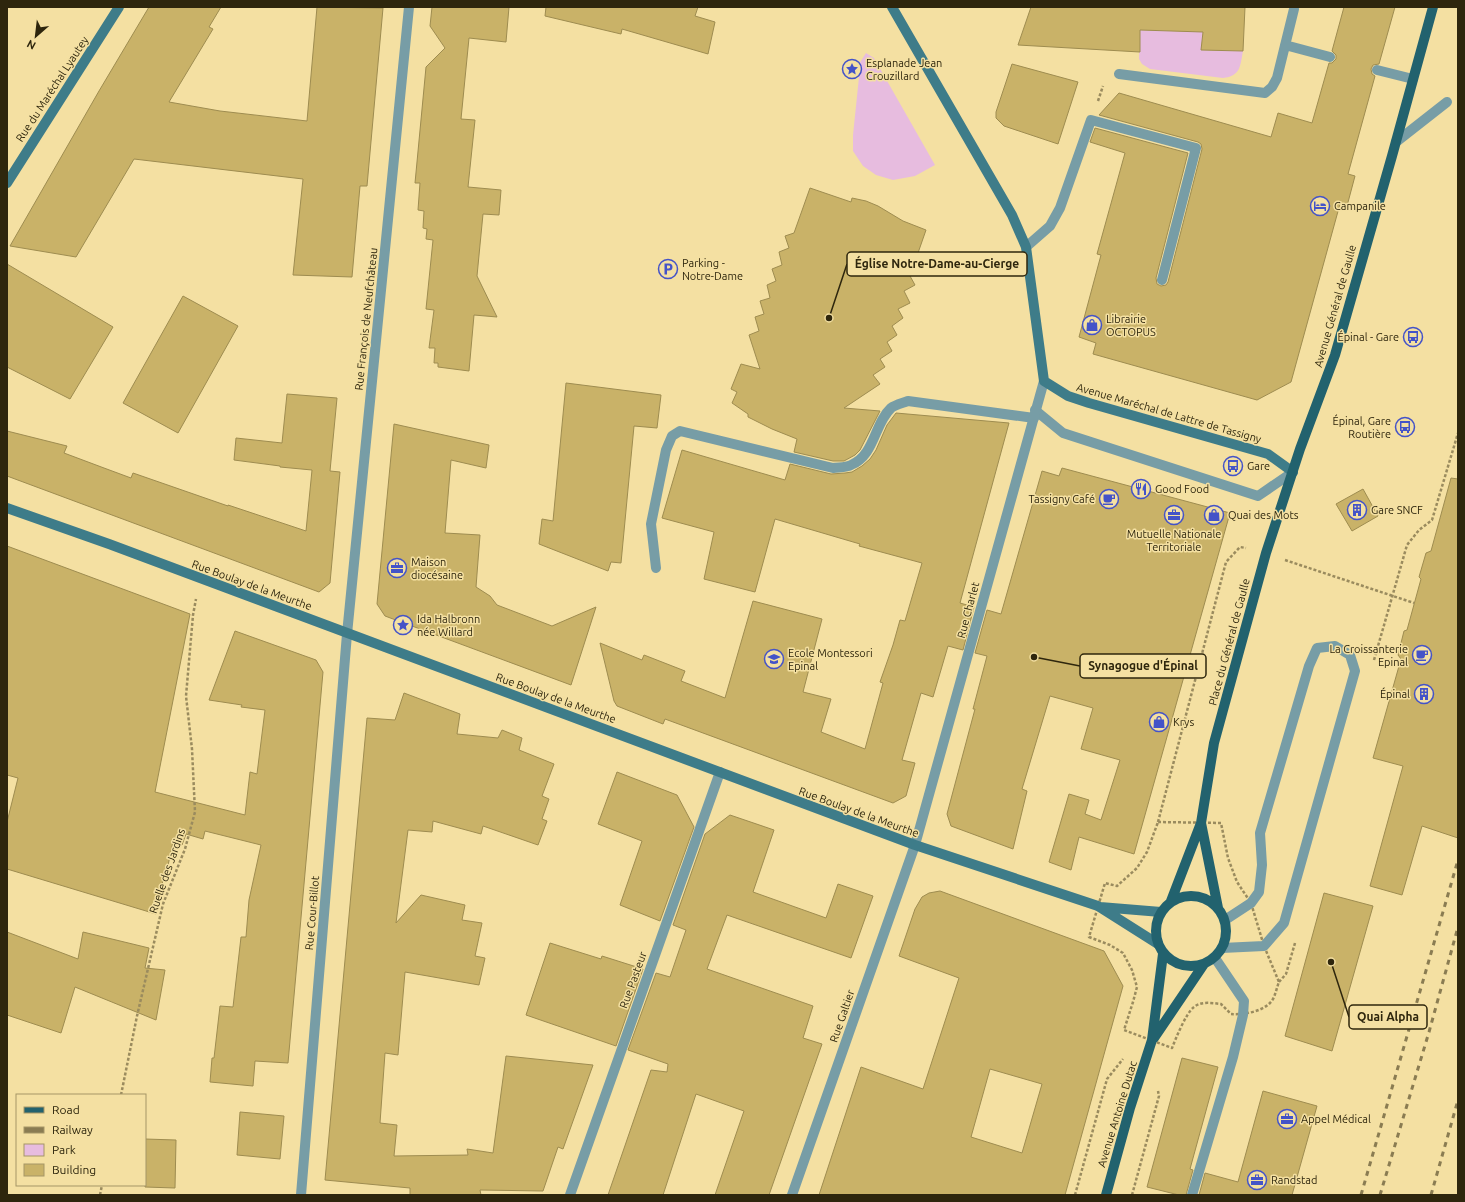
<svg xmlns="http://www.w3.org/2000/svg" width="1465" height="1202" viewBox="0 0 1465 1202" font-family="Ubuntu,sans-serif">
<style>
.green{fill:#e7bcdf}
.building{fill:#c9b268;stroke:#9e8c50;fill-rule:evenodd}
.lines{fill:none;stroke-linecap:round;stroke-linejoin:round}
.path{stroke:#9a8b5e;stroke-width:2.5;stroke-dasharray:3 2;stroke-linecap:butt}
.lane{stroke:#779da6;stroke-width:10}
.street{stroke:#779da6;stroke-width:10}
.secondary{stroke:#3e7c89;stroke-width:10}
.primary{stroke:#22626e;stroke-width:10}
.rail{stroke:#8a7c52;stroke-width:3;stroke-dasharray:5 5;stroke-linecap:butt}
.labels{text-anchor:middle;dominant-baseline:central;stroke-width:3;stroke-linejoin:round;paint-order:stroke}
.poi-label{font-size:11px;fill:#2e260d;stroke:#f4e0a2;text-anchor:start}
.street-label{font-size:11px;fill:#2e260d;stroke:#f4e0a2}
.leader{fill:none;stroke:#2e260d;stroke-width:1.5}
.callout-dot{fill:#2e260d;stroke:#f4e0a2;stroke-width:1.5}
.callout{fill:#f4e0a2;stroke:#2e260d;stroke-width:1.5}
.callout-label{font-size:12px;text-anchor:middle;font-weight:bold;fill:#2e260d}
</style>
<rect width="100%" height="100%" fill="#f4e0a2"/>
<path class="green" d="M1140,30L1203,32L1201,50L1243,51C1240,66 1241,76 1223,78L1150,69L1142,64L1139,59Z
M866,53L874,58L935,165L915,176L893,180L876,175L863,166L853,151V135L859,77V64Z"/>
<path class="building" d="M149,7H221L209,27L213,29L169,102L220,111L307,121L317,7L383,8L367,186H360L352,277L293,275L303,179L134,159L76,257L10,246L99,91Z
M432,7H509L506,42L469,38L461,119L475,120L468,187L501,190L499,215L483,214L477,276L497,317L474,315L469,371L438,367V363H434L435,348H429L434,310L426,309L433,240L426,239L427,229L423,228L424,211L418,210L420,183H415L426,67L445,48L430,26Z
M546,7H698L695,16L715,22L708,54L622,29L621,34L545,16Z
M1031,7H1245L1243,51L1201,50L1203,32L1140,30V52L1018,45Z
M1344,7H1395L1379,64L1373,65L1371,69L1372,74L1375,76L1348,174L1355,176L1347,206L1340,204L1291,382L1257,400L1093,354L1096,343L1079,337L1101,255L1097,254L1125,153L1090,142L1095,128L1188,153L1156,278L1157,284L1161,286L1166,285L1168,282L1202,149L1201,144L1198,142L1099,115L1119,93L1271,137L1278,113L1312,123L1329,63H1332L1336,59V55L1332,51Z
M1012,64L1078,82L1058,144L1004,126L996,118V112Z
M810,188L851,202L852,198L866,201L878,206L903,221L926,230L910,276L915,285L904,291L910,303L898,309L903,318L892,326L897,335L887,342L892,351L880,359L885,367L873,375L880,384L844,408L880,411L860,450L855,455L844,461H833L794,452L797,439L772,429L748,417V414L732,403L737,392L731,389L741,364L760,369L749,335L759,331L755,317L764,314L760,301L770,298L767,285L776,281L772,269L782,265L779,252L789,248L785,236L794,233Z
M7,264L113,327L70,399L7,367Z
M183,296L238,326L178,433L123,403Z
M566,383L661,395L657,428L634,426L621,563L611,562L608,571L539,544L542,519L553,521Z
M287,394L337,398L330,471L340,472L330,583L319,592L7,476V431L67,446L64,453L104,468L131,478L133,473L228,506V505L306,531L312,470L280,467V466L234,460L236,438L282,443Z
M896,413L1009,423L960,603L974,607L963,650L948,646L933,697L921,693L902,760L915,763L906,796L893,803L665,719L663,724L617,706L614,701L600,643L642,660L644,655L685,671L681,681L725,698L753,601L822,619L803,692L831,699L821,732L865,749L883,683L880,682L893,645L900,620L905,621L922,563L859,546L860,544L775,519L755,592L704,579L714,532L662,518L682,450L785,480L790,464L831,474L845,473L852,472L862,466L870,459L876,450L887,425Z
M394,424L489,445L486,468L451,460L445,533L480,535L476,587L490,596L497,605L552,626L596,607L571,685L385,616L377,604Z
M1062,468L1230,513L1134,854L1079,837L1071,870L1049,862L1069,794L1089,800L1085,814L1101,820L1120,760L1081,749L1093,708L1050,696L1022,789L1027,791L1013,849L951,826L947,814L975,709H973L987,656L975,653L987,610L1001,614L1042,471L1059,476Z
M1451,478L1458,479V838L1422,826L1402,895L1370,886L1403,766L1373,758L1401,659L1398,655L1404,631L1407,630L1421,579L1419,577L1426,553L1431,551Z
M1363,489L1378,516L1352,531L1336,504Z
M7,546L190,614L155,792L245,815L250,772L257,774L265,710L241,707L242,705L209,700L235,631L316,660L323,672L288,1063L255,1061L253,1086L210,1082L212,1058H214L220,1006L233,1007L241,937H246L249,900L261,845L205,831L203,839L186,834L182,845L173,842L166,875H164L156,914L7,869V822L18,778L7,775Z
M404,693L460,714L457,734L498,738L502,730L522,738L519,750L554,764L542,796L549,799L542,819L547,821L538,845L483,826L481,834L433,821L432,832L408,830L396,923L421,895L465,905L462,920L482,923L475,956L485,958L479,985L405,972L398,1055L385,1053L380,1123L397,1125L394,1156L468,1155L467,1149L493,1153L506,1056L593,1065L563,1149L558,1147L543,1191L480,1190L481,1195H410V1188L325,1180L367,718L395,720Z
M617,772L677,795L694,827L660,921L620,905L642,841L598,824Z
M730,815L774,830L753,892L826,918L838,884L873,896L851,958L727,915L707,969L813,1006L803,1038L822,1044L769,1195H715L744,1111L696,1094L663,1195H608L651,1070L667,1072L668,1064L628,1050L656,973L670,977L686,930L673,925L705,834Z
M940,891L1104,951L1123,986L1065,1195H819L861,1067L923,1089L959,978L899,956L915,909L922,897L929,893ZM990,1069L1042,1084L1022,1153L971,1137Z
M1324,893L1373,906L1332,1051L1285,1036Z
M7,932L78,959L83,932L149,948L145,968L165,970L156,1020L75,987L61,1033L7,1015Z
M550,943L601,959L602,956L643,969L616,1046L526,1015Z
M1182,1058L1218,1067L1190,1169L1193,1170L1186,1195H1179L1147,1187Z
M1263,1091L1317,1106L1292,1195H1199L1205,1173L1238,1182Z
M240,1112L284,1116L280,1159L237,1155Z
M145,1139L176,1140L175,1188L145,1187Z"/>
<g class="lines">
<path class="path" d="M1098,101L1103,86
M1285,560L1414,603
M1374,660L1407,545L1419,530L1432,520L1458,433
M1158,822L1221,823L1228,858L1237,882L1251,903L1264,946L1279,982C1277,987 1276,992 1274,997C1268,1011 1245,1015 1231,1014L1221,1004C1212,1003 1201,1001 1194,1007C1186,1013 1176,1038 1172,1048L1124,1030L1133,1002L1137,987L1132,970L1123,953L1110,945L1089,937L1105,883L1117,886L1137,868L1147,852Z
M1158,822L1226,562L1240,547L1246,548
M1279,982L1286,974L1295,943
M121,1095L137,1016L163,904L185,849L195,812L192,749L186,696L193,615L196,599
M100,1195L102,1185
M1075,1195L1107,1079L1123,1059
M1132,1195L1159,1096L1158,1091"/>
<path class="lane" d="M1285,45L1330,57
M1377,70L1413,79
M1119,74L1265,93L1272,87L1277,78L1294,9
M1396,142L1447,102
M1026,247L1050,226L1060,208L1091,120L1196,148L1162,280
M1035,410L1063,433L1258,496L1293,472
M656,568L651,524L666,450L672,436L680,431L833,468C838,467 846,468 851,465C875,455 874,424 891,408C895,405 903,403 908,401L1034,418
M1222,948L1264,946L1284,923L1355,671L1350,655L1335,646L1317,648L1309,666L1260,833L1262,865L1259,892L1251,903L1225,920
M1192,1195L1233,1057L1243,1015L1244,1001L1215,958"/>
<path class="street" d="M301,1195L347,634L409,7
M570,1195L720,772
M792,1195L915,845L1044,381"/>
<path class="secondary" d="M892,7L1012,215L1026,247L1044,381L1068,396L1089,403L1268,454L1293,472
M7,183L119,7
M7,508L109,544L915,845L1098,906L1158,944
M1100,907L1161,912"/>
<path class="primary" d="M1201,823L1218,908
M1156 931a35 35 0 1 1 70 0a35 35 0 1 1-70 0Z
M1171,901L1201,823L1214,743L1266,553L1300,449L1335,355L1392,156L1433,7
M1154,1038L1204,964
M1106,1195L1130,1108L1152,1040L1163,954"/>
<path class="rail" d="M1361,1195L1458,860
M1380,1195L1429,1032L1458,927
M1431,1195L1458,1100"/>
</g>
<defs>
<g id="sight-ring" transform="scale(1)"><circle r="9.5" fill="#f4e0a2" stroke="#4453c8" stroke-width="1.5"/><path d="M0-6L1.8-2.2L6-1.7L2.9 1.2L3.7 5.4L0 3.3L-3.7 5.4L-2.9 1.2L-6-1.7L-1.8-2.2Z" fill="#4453c8"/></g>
<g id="hotel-ring" transform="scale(1)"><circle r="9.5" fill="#f4e0a2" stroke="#4453c8" stroke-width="1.5"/><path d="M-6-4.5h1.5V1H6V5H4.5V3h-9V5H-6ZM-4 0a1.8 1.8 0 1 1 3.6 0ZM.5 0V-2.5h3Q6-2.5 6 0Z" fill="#4453c8"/></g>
<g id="parking-ring" transform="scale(1)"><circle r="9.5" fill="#f4e0a2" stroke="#4453c8" stroke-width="1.5"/><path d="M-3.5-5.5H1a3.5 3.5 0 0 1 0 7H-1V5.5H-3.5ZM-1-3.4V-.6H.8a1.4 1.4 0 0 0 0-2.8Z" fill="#4453c8"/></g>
<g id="shop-ring" transform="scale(1)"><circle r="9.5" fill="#f4e0a2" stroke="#4453c8" stroke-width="1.5"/><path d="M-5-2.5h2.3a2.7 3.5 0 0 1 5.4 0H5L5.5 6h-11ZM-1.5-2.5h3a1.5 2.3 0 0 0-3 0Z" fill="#4453c8"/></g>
<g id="bus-ring" transform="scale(1)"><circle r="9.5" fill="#f4e0a2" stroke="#4453c8" stroke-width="1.5"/><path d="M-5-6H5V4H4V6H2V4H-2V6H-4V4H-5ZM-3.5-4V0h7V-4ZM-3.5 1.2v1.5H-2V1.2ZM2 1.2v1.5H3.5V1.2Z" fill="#4453c8"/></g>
<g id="restaurant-ring" transform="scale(1)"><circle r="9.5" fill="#f4e0a2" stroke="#4453c8" stroke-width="1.5"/><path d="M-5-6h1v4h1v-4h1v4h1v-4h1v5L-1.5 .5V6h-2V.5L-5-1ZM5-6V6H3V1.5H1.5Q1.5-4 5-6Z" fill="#4453c8"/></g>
<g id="cafe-ring" transform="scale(1)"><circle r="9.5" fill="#f4e0a2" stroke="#4453c8" stroke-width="1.5"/><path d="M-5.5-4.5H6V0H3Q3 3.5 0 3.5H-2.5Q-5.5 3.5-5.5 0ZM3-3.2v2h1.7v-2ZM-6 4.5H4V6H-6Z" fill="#4453c8"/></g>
<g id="building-ring" transform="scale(1)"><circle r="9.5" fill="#f4e0a2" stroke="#4453c8" stroke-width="1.5"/><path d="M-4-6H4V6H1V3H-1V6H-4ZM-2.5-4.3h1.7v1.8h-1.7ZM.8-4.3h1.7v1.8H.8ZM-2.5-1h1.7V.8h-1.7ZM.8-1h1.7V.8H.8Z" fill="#4453c8"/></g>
<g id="office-ring" transform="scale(1)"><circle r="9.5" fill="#f4e0a2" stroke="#4453c8" stroke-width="1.5"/><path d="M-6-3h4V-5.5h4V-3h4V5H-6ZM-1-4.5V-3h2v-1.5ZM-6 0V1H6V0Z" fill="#4453c8"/></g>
<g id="school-ring" transform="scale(1)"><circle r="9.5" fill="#f4e0a2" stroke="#4453c8" stroke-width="1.5"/><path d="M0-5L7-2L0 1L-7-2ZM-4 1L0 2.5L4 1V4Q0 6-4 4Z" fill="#4453c8"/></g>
</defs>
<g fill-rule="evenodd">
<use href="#sight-ring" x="852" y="69"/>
<use href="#hotel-ring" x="1320" y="206"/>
<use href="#parking-ring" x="668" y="269"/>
<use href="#shop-ring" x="1092" y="325"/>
<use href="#bus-ring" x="1413" y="337"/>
<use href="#bus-ring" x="1405" y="427"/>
<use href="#bus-ring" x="1233" y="466"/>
<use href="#restaurant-ring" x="1141" y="489"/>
<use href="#cafe-ring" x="1109" y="499"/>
<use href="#building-ring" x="1357" y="510"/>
<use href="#office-ring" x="1174" y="515"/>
<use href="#shop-ring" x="1214" y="515"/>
<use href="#office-ring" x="397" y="568"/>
<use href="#sight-ring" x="403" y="625"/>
<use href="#cafe-ring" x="1422" y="655"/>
<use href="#school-ring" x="774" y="659"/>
<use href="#building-ring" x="1424" y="694"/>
<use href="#shop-ring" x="1159" y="722"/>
<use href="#office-ring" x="1287" y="1119"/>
<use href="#office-ring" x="1257" y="1180"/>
</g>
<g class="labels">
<g class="poi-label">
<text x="866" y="63">Esplanade Jean<tspan x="866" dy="13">Crouzillard</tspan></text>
<text x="1334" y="206">Campanile</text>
<text x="682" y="263">Parking -<tspan x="682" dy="13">Notre-Dame</tspan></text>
<text x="1106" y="319">Librairie<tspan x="1106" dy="13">OCTOPUS</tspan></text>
<text x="1399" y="337" text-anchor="end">Épinal - Gare</text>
<text x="1391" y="421" text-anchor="end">Épinal, Gare<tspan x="1391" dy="13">Routière</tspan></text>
<text x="1247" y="466">Gare</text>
<text x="1155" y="489">Good Food</text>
<text x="1095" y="499" text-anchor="end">Tassigny Café</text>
<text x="1371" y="510">Gare SNCF</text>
<text x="1228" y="515">Quai des Mots</text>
<text x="1174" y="534" text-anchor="middle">Mutuelle Nationale<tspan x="1174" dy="13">Territoriale</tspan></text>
<text x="411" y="562">Maison<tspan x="411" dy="13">diocésaine</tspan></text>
<text x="417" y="619">Ida Halbronn<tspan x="417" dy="13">née Willard</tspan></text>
<text x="1408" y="649" text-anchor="end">La Croissanterie<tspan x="1408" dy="13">Epinal</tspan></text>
<text x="788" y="653">Ecole Montessori<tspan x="788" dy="13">Epinal</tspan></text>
<text x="1410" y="694" text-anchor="end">Épinal</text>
<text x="1173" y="722">Krys</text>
<text x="1301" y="1119">Appel Médical</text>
<text x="1271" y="1180">Randstad</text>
</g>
<g class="street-label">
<text transform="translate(52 89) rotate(-57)">Rue du Maréchal Lyautey</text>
<text transform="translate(1335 306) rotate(-74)">Avenue Général de Gaulle</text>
<text transform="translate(366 319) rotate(-84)">Rue François de Neufchâteau</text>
<text transform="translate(1169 413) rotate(16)">Avenue Maréchal de Lattre de Tassigny</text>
<text transform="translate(252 585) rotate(20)">Rue Boulay de la Meurthe</text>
<text transform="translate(968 610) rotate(-75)">Rue Charlet</text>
<text transform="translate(1229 642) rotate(-75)">Place du Général de Gaulle</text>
<text transform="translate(556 698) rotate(20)">Rue Boulay de la Meurthe</text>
<text transform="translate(859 812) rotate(20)">Rue Boulay de la Meurthe</text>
<text transform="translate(167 871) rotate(-71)">Ruelle des Jardins</text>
<text transform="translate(312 913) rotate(-85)">Rue Cour-Billot</text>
<text transform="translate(633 980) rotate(-70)">Rue Pasteur</text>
<text transform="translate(842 1016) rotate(-71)">Rue Galtier</text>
<text transform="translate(1117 1114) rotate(-73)">Avenue Antoine Dutac</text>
</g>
</g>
<path class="leader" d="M829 318L847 264M1034 657L1080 666M1331 962L1349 1017"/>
<g class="callout-dot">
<circle cx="829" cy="318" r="4"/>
<circle cx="1034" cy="657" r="4"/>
<circle cx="1331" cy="962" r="4"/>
</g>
<g class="callout">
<rect x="847" y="252" width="180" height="24" rx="4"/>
<rect x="1080" y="654" width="126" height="24" rx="4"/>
<rect x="1349" y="1005" width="78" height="24" rx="4"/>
</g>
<g class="callout-label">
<text x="937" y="268">Église Notre-Dame-au-Cierge</text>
<text x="1143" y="670">Synagogue d'Épinal</text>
<text x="1388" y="1021">Quai Alpha</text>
</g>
<rect width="1465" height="1202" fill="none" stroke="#2e260d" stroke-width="16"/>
<rect x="16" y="1094" width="130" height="92" fill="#f4e0a2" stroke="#a59666"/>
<rect x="24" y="1107" width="20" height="6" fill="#22626e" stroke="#a59666"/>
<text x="52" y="1114" font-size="12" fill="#2e260d">Road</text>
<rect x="24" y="1127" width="20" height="6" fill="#8a7c52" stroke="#a59666"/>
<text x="52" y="1134" font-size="12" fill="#2e260d">Railway</text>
<rect x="24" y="1144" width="20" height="12" fill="#e7bcdf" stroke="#a59666"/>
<text x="52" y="1154" font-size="12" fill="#2e260d">Park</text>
<rect x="24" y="1164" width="20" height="12" fill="#c9b268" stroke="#a59666"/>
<text x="52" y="1174" font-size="12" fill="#2e260d">Building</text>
<g transform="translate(36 36) rotate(208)" stroke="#f4e0a2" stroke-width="3" paint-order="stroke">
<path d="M0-3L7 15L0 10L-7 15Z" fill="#2e260d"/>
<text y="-6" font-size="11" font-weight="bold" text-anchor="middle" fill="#2e260d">N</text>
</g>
</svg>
